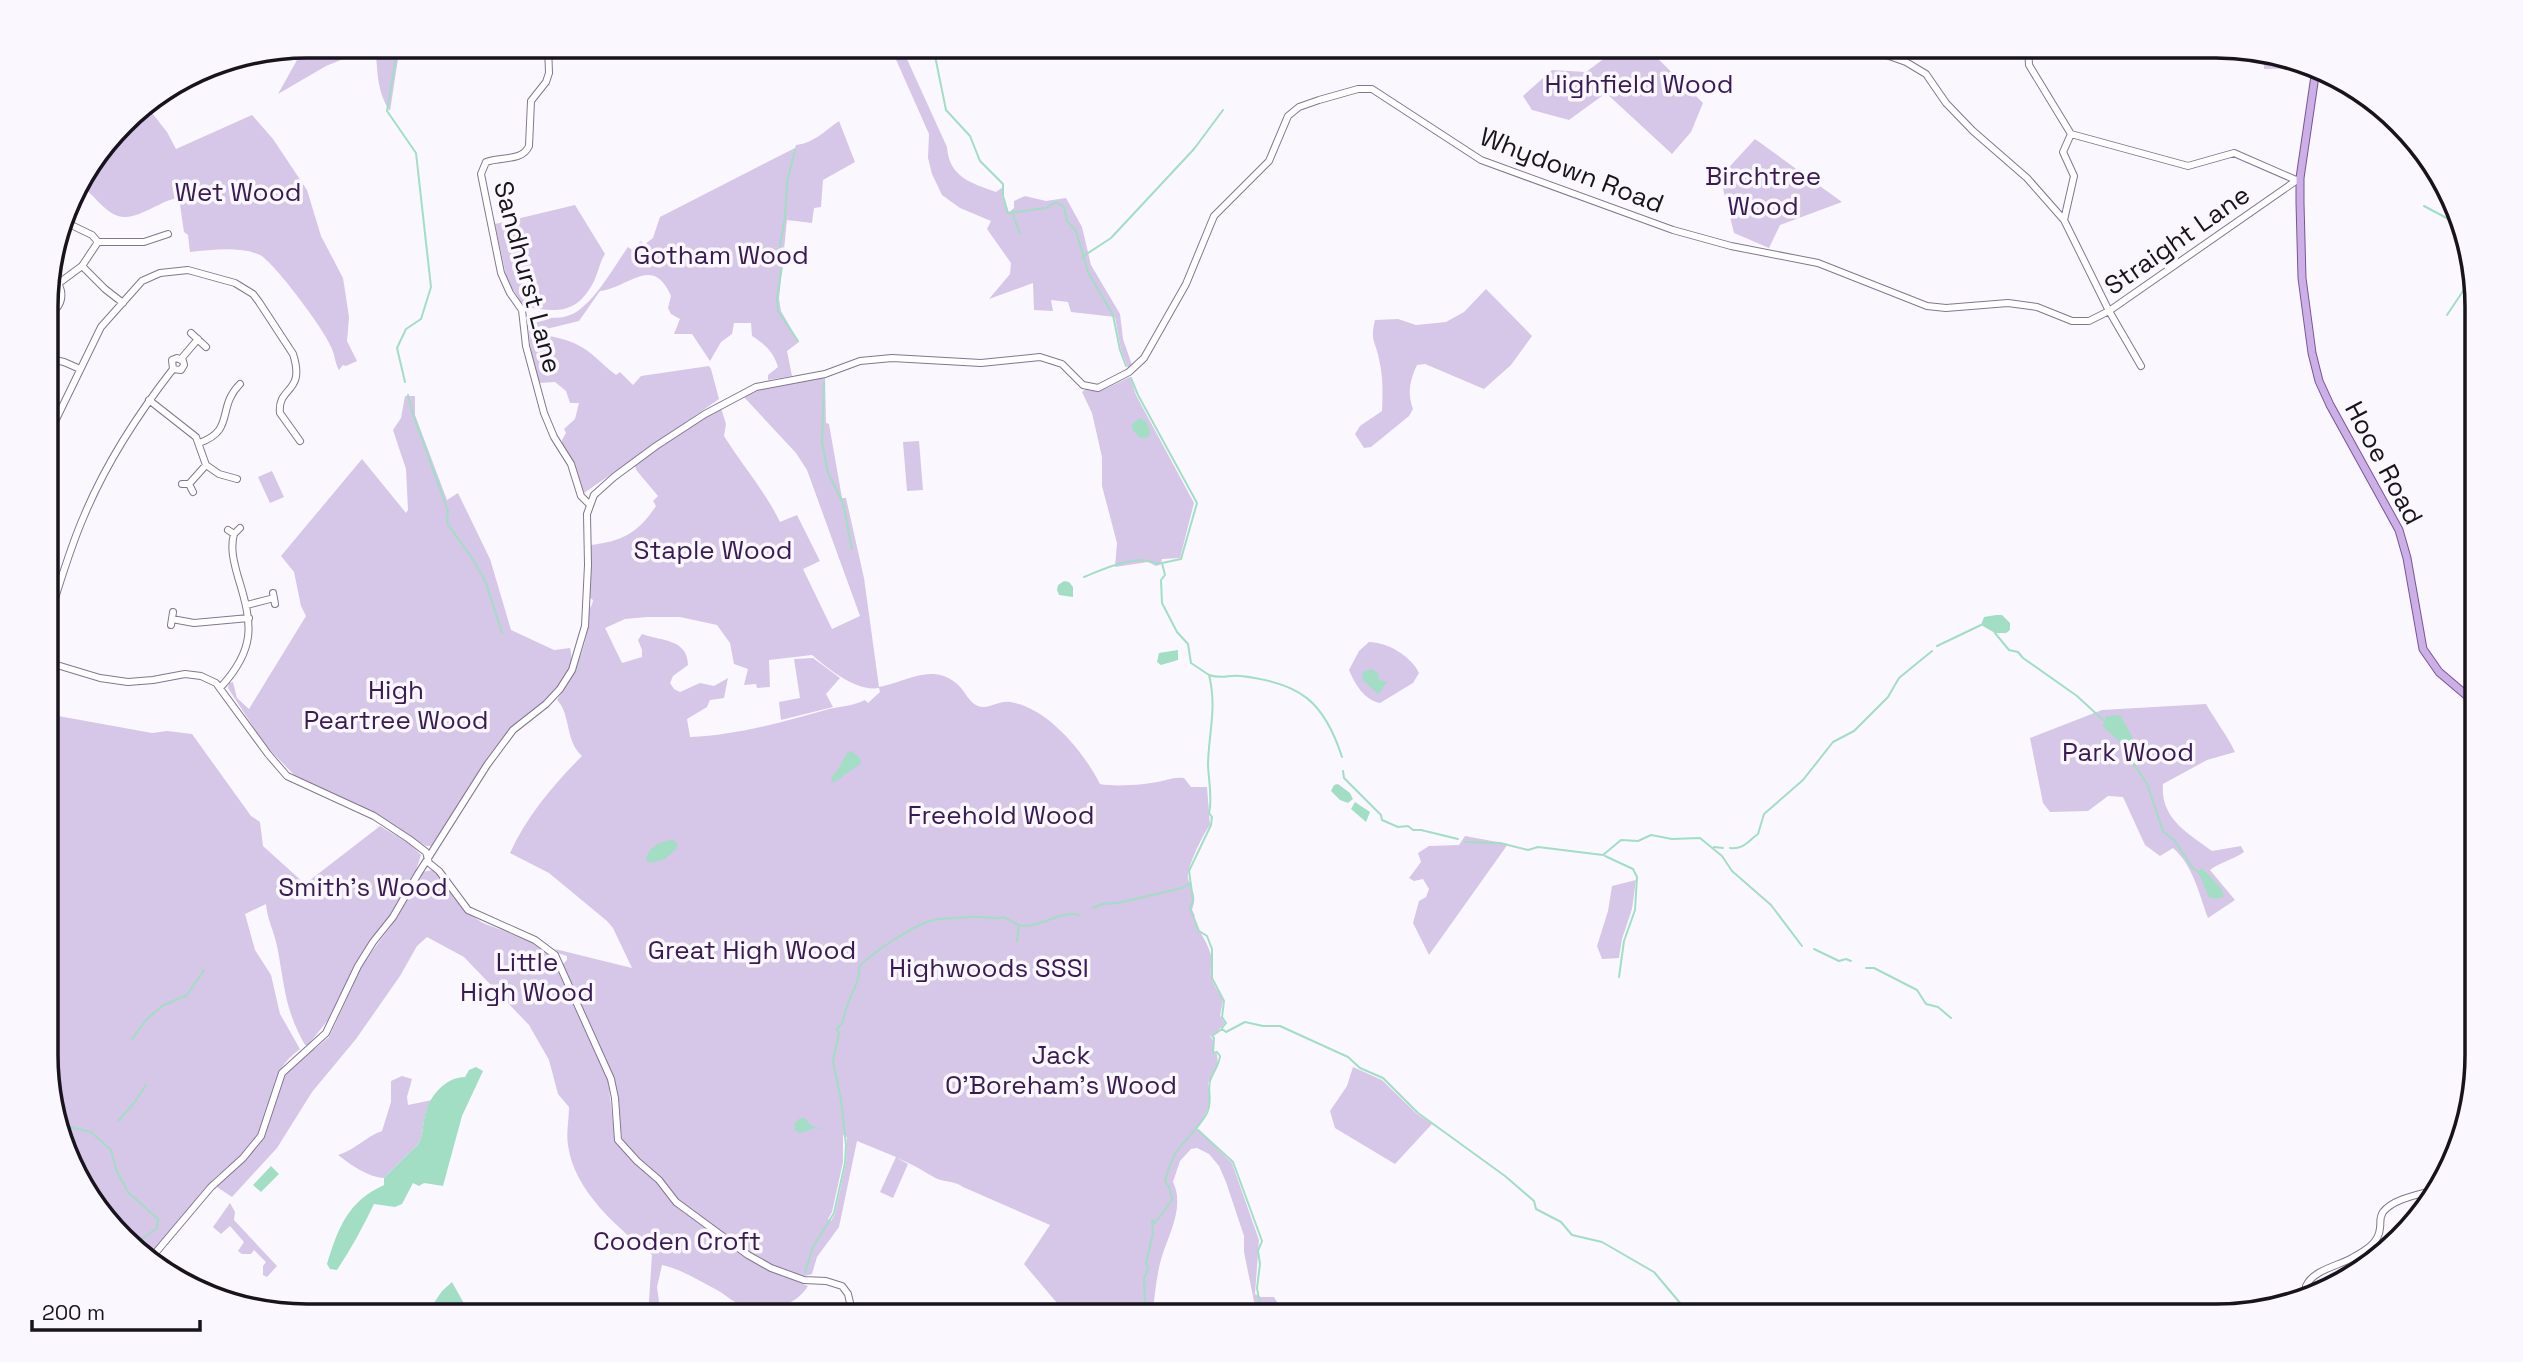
<svg xmlns="http://www.w3.org/2000/svg" width="2523" height="1362" viewBox="0 0 2523 1362" font-family="'Space Grotesk',sans-serif">
<style>
.green{fill:#d6c6e7;fill-rule:evenodd}
.water{fill:#a1dec4}
.lines{fill:none;stroke-linecap:round;stroke-linejoin:round}
.stream{stroke:#a1dec4;stroke-width:2}
.minor-casing{stroke:#837691;stroke-width:8}
.major-casing{stroke:#785597;stroke-width:9}
.minor{stroke:#fff;stroke-width:6}
.major{stroke:#cdafe8;stroke-width:7}
.labels{text-anchor:middle;dominant-baseline:central;stroke-width:7;stroke-linejoin:round;paint-order:stroke}
.park-label{font-size:26px;fill:#3a1a53;stroke:#faf8fe}
.street-label{font-size:26px;fill:#18131d;stroke:#faf8fe}
.rim{fill:none;stroke:#18131d;stroke-width:3.5}
</style>
<rect width="100%" height="100%" fill="#faf8fe"/>
<path class="green" d="M329,46H400L390,111C376,91 378,69 375,46L326,66L278,94L297,60Z
M890,46H901L947,147C949,177 971,183 996,192L1003,187L1002,196L1008,213L1014,208V201L1025,196L1046,201L1066,198L1082,227L1091,265L1120,314L1123,339L1132,365L1128,368L1121,350L1115,317L1071,312L1068,302L1051,300L1053,311L1034,310L1033,283L989,299L1010,274L1011,263L987,229L991,221L960,208L942,195L932,174L928,158L929,134Z
M1621,46H1645L1703,103L1691,132L1672,154L1606,93L1569,120L1532,110L1523,96L1552,70L1586,72Z
M2264,57L2311,68L2264,69Z
M145,104L167,132L176,149L252,115L273,139L307,190L321,236L343,278L349,317L347,341L357,361L346,366L343,365L339,370C335,363 335,356 332,349C327,333 274,262 260,255C240,246 212,250 190,252L188,235L184,232L179,198C157,200 132,228 110,212C101,206 94,196 85,189H74L134,111Z
M839,121L855,162L823,180L821,207L814,208L812,223L787,220L779,299L781,311L799,342L787,351L792,376L768,380V375L778,367C774,353 765,344 752,336L751,323H734L732,334L721,342L710,361L692,334H674L680,319L671,314L668,308L671,296C653,254 630,287 600,291L579,321L538,331C548,337 564,338 576,344C593,352 601,364 616,375L620,372L633,385L641,376L709,366L711,369L719,399L584,493L573,462L562,444V440L566,433L564,429L575,419L579,403H570L566,391L555,382L539,383L531,355L529,330L540,318C548,317 559,319 567,316C590,311 615,265 628,247L632,250L641,241L644,245L653,238L660,217L795,148L796,145C812,144 825,131 839,121Z
M1755,139L1842,202L1780,225L1769,248L1734,233L1720,177Z
M575,205L605,254C599,263 598,275 592,285C574,316 555,311 524,307L507,280L495,224Z
M1486,289L1532,336L1511,365L1484,389L1425,364L1417,365C1410,380 1407,393 1413,409L1409,416L1371,447L1364,448L1355,434L1360,426L1382,411C1383,393 1383,376 1379,359C1375,340 1370,341 1375,320L1398,319L1416,325L1446,322L1464,312Z
M825,377L826,423L829,424L842,498H846L864,578L879,687C906,682 931,663 956,683C965,690 968,702 978,706C988,710 999,700 1010,702C1047,707 1084,752 1100,784C1115,787 1146,785 1162,781C1171,779 1175,777 1184,778L1191,787H1207L1210,825C1204,832 1186,869 1188,878C1191,892 1198,893 1192,910L1195,916L1193,917C1198,931 1206,939 1210,952C1213,960 1210,966 1211,975C1212,984 1219,992 1223,1000L1220,1016L1225,1023L1216,1033L1210,1036L1213,1040V1053L1217,1054L1218,1065L1208,1083L1210,1100L1207,1111L1197,1129L1232,1163L1259,1240L1255,1294L1261,1297H1274L1278,1304L1276,1316H1257L1244,1252V1236L1226,1182L1219,1166L1209,1154L1197,1148L1191,1149L1180,1161L1173,1182C1185,1206 1169,1234 1162,1256C1156,1275 1155,1297 1152,1316H1068L1024,1264L1050,1225L963,1187C954,1180 942,1183 932,1176C920,1169 910,1163 897,1158L908,1164L893,1198L880,1192L896,1157L857,1141L839,1227L817,1257L812,1274L805,1276L788,1273L749,1254L680,1202L667,1186L628,1148L622,1139L617,1093L610,1072L563,964L567,960V956L558,953L555,949L632,968L613,928L607,921L549,873L510,853C527,816 553,785 582,756C565,741 571,714 557,700C571,679 582,658 587,633C589,626 587,617 589,610C591,606 593,603 593,600L590,598L591,545C623,541 638,533 656,506L653,501L658,496L637,471L634,464L721,408L726,424L724,436C742,465 765,491 780,522L797,515L820,561L803,569L832,629L860,616L807,470L796,453L743,396L755,390ZM647,617H680L717,625L730,643L734,664L748,669L744,685L756,684L757,688L770,687L769,660L812,655C829,669 856,692 879,688L880,692L868,703L865,700C853,706 842,706 829,709C783,722 737,735 690,737L687,719L707,707L710,700L724,698L728,678L714,686L700,683L680,692L674,689L670,683L673,676L688,665C688,639 661,641 642,634L638,640L642,650V657L622,663L605,628L625,619ZM843,1135L847,1137L846,1163L835,1214L831,1221L828,1219L832,1212L843,1162Z
M1130,377L1136,395L1194,503L1180,558L1162,559L1161,564L1156,566L1148,562L1115,567L1117,543L1102,486V457L1092,413L1082,392L1086,389H1105Z
M405,396H415V415L447,500L458,493L490,559L511,630L554,650L570,648C580,684 533,706 513,726C479,761 460,807 431,846H426L396,827L298,779L265,745L228,688L229,683L233,682L237,698L249,709L306,616L301,606L294,572L281,556L362,459L406,513L408,510L406,469L393,430L401,418Z
M919,441L923,490L907,491L903,442Z
M272,471L284,497L270,503L258,477Z
M1369,642C1387,642 1411,656 1419,673L1413,683L1380,703C1364,700 1355,684 1349,670L1359,651Z
M813,658L840,678L826,694L833,707L781,720L779,702L800,698L794,659Z
M2206,704C2215,720 2227,735 2235,752L2207,760L2163,784C2160,818 2187,833 2212,851L2241,846L2244,852C2233,860 2220,862 2210,870L2235,900L2208,918C2199,894 2193,865 2173,848L2160,856L2145,845L2123,797L2108,796L2088,811L2050,812L2043,803L2030,738L2102,710Z
M47,714L152,733L167,731L192,734L251,816L260,822L263,846L305,884L380,826L410,844L421,855L414,876L385,925L380,928L359,958L328,1020L308,1045H305C284,1008 285,986 277,946C274,931 267,919 266,904L245,914L255,950L271,975L280,1014L300,1049C265,1074 277,1102 258,1134C245,1157 221,1169 205,1188C186,1210 171,1235 150,1255L99,1214L65,1155L48,1089Z
M1465,836L1508,844L1429,955L1413,923L1419,901L1426,897L1429,889L1423,879L1414,881L1409,878L1421,862L1418,853L1429,846L1459,845Z
M432,870L440,874L466,912L483,923L528,940L551,956L608,1080L615,1140L658,1182L683,1212L757,1264L808,1286C796,1306 767,1314 745,1307C735,1304 726,1295 717,1290C700,1281 681,1269 662,1265L657,1287L661,1316H648L652,1255C618,1228 574,1191 568,1145C566,1133 569,1119 569,1107L558,1094L549,1060L529,1025L464,957L427,937L417,946L400,976L356,1039L312,1092L277,1148L232,1197L217,1187L241,1163L262,1137L285,1075L304,1054L316,1048L329,1037L364,962L391,926L423,872Z
M1636,880L1632,909L1622,939L1619,958L1602,959L1597,946L1608,911L1612,886Z
M1353,1067L1382,1080L1417,1114L1432,1124L1395,1164L1335,1128L1330,1111L1347,1086Z
M402,1076L412,1079L407,1097L408,1105L432,1100C419,1115 428,1140 412,1150L384,1178C368,1177 351,1165 338,1155C355,1150 365,1137 382,1131L391,1102V1081Z
M230,1203L235,1212L234,1220L277,1266L267,1277L263,1275V1266L266,1262L254,1250L251,1254H242L238,1251L244,1242L230,1226L221,1234L213,1227Z"/>
<path class="water" d="M1140,418C1147,421 1149,426 1150,434L1147,438L1139,437L1132,429V424Z
M1064,581L1069,582L1073,587V597L1059,595L1057,590L1058,585Z
M1996,615H2002L2010,623V630L2006,633H1995L1981,625L1984,617Z
M1178,650V660L1161,665L1157,662L1159,653Z
M1371,669L1378,673L1379,680L1387,682L1378,694L1362,679L1363,672Z
M2120,715L2134,740L2129,752C2126,746 2109,733 2103,726L2106,716Z
M851,751L859,757L861,763L833,783L831,777L837,771L848,752Z
M1338,784L1350,793L1353,799L1348,803L1340,800L1331,791L1334,785Z
M1355,802L1370,812L1366,822L1351,809Z
M673,840L677,843V848L665,859L650,863L646,860C648,847 660,841 673,840Z
M2202,868L2221,888L2224,896L2217,899L2209,897L2198,872Z
M476,1067L483,1071L462,1116L443,1186L424,1183L419,1186L413,1183L402,1204L395,1207L374,1204C363,1227 351,1249 337,1270L330,1269L327,1264C338,1228 348,1201 384,1185V1178L412,1150C426,1141 421,1122 427,1108C433,1092 448,1077 465,1077L469,1070Z
M800,1118H805L810,1125L824,1130L814,1128L800,1133L795,1130L794,1124Z
M271,1166L279,1174L261,1192L253,1185Z
M452,1282L471,1316H425L442,1291Z"/>
<g class="lines">
<path class="stream" d="M398,46L387,111L416,153L431,287L421,319L406,329L397,348L405,382
M933,46L946,110L970,136L980,161L1003,184V196L1008,213L1046,208L1056,202L1064,207L1067,221L1076,231L1088,272L1113,315L1120,350L1126,366
M795,150L787,182L785,218L780,245L782,266L777,298L778,311L798,341
M2424,206L2456,223
M1013,215L1020,234
M1082,257L1111,238L1194,149L1223,110
M2447,315L2475,273
M1131,378L1138,395L1197,503L1181,559L1162,563L1165,575L1161,580L1162,603L1177,632L1188,644L1191,663L1209,675C1217,707 1209,732 1208,763C1208,778 1213,798 1209,813L1212,817L1211,825L1189,871L1193,900L1190,908L1199,931L1207,936L1212,949V978L1224,1001L1222,1017L1226,1023L1222,1028
M824,382L822,442L828,473L843,503L852,549
M408,395L413,414L448,511L447,523L474,561L486,583L502,633
M1084,577C1104,569 1137,553 1157,564L1162,563
M1995,633L2009,650L2018,652L2023,658L2077,696L2103,720
M1937,646L1981,625
M1209,675C1223,680 1229,674 1241,676C1300,683 1324,701 1342,757
M2129,752L2130,757
M2132,761L2147,784L2163,831L2175,841L2192,867L2198,872
M1343,771L1344,778L1381,815L1382,820L1398,827L1408,826L1413,830H1421L1458,839
M1465,842L1500,843L1528,850L1538,847L1603,855L1621,840L1638,841L1651,835L1672,839L1700,838L1722,856L1732,871L1771,905L1802,946
M1714,847L1723,848
M1730,848C1743,850 1748,841 1758,834L1764,814L1803,780L1833,742L1854,731L1888,697L1899,678L1932,651
M1605,856L1633,869L1637,877L1635,910L1624,941L1619,977
M1093,908L1102,904L1118,903L1182,888L1190,883
M1017,941L1019,925
M1814,949L1839,961L1846,959L1851,961
M1866,968H1874L1917,990L1926,1004L1938,1007L1951,1018
M132,1039L146,1020L162,1006L187,995L204,970
M118,1121L134,1103L146,1085
M57,1124L91,1132L111,1150L117,1172L128,1192L158,1219L157,1228L135,1244
M1198,1130L1233,1162L1262,1241L1258,1251L1260,1264L1257,1288L1262,1316
M805,1272L813,1247L834,1213L845,1163L846,1145L841,1100L833,1061L839,1033L837,1029L843,1022C844,1004 861,983 859,967C871,953 916,924 933,920C945,918 959,918 971,917C983,916 992,920 1003,917C1009,919 1014,924 1019,925C1036,930 1063,909 1079,915
M1142,1316L1145,1301L1144,1279L1148,1269L1146,1263L1153,1233L1152,1220L1155,1223L1172,1200L1170,1189L1165,1181C1168,1171 1171,1159 1177,1151C1187,1137 1199,1128 1207,1113C1213,1100 1207,1092 1210,1081C1213,1072 1219,1066 1220,1056L1217,1052L1213,1053L1214,1038L1212,1036L1222,1029L1226,1032L1245,1022L1263,1026H1280L1348,1057L1360,1068L1383,1078L1418,1113L1505,1176L1534,1201L1536,1209L1561,1222L1572,1235L1602,1242L1654,1272L1691,1316"/>
<g class="minor-casing">
<path id="minor" d="M548,46L549,73L546,82L531,101L529,146C522,162 501,156 486,162L481,174L501,273L510,293L522,310L526,346L544,413L554,437L571,464L581,496L589,504
M1861,46L1906,62L1926,74L1946,103L1973,131L2027,178L2064,220
M2028,46L2029,65L2071,134L2188,166L2234,153L2296,180
M2071,134L2063,152L2074,176L2064,220L2109,311L2141,366
M65,222L92,235L98,242H144L168,234
M82,266L105,289L123,303
M50,274C61,283 66,297 56,309
M59,283L82,266L98,242
M191,333L206,347
M46,358L64,362L80,369
M181,359L198,339
M149,400L196,437L206,465L219,474L237,479
M46,440L101,327L142,281L160,273L188,270L235,283L253,294L259,302L293,354C306,394 277,386 280,413L300,441
M199,443C236,430 216,408 240,384
M182,484H189L193,492
M189,484L206,465
M228,530L234,534L240,528
M273,593L275,604
M247,605L274,598
M172,619L194,623L249,618
M47,623C59,587 69,550 84,516C106,463 138,414 173,369L172,360L177,358L183,361L184,365L181,370L173,369
M171,625L173,612
M47,662L100,678L128,682L153,680L185,674L201,676L216,683L268,754L287,776L374,816L409,839L426,852L429,863L439,871L468,910L535,940L555,955L611,1079L615,1098L618,1140L637,1161L659,1180L676,1202L748,1255L771,1268L804,1280L826,1281L842,1286L848,1294L853,1316
M220,688C256,649 253,625 238,577C234,563 230,548 234,534
M152,1257L211,1187L243,1158L261,1136L282,1073L326,1033L358,966L373,942L393,917L418,874L487,765L513,730L546,704L560,689L572,670L585,626L588,565L587,514L594,495L614,477L656,446L705,414L756,387L825,374L860,361L892,358L981,363L1040,357L1062,364L1083,385L1098,388L1129,372L1144,358L1186,284L1214,216L1269,161L1288,116L1299,107L1319,100L1358,89H1372L1481,160L1673,230L1731,246L1818,263L1927,306L1946,308L2008,303L2037,307L2072,321H2089L2109,311L2300,178
M2307,1299L2306,1286C2313,1270 2338,1266 2352,1258C2365,1251 2379,1243 2380,1228C2381,1222 2379,1218 2383,1212C2394,1198 2422,1194 2438,1189"/>
</g>
<g class="major-casing">
<path id="major" d="M2316,69L2300,178V203L2302,278L2312,353L2319,381L2330,405L2399,530L2407,558L2423,649L2439,672L2472,700L2475,710L2477,749"/>
</g>
<use href="#minor" class="minor"/>
<use href="#major" class="major"/>
</g>
<g class="labels">
<g class="park-label">
<text x="1639" y="84">Highfield Wood</text>
<text x="1763" y="176">Birchtree<tspan x="1763" dy="30">Wood</tspan></text>
<text x="238" y="192">Wet Wood</text>
<text x="721" y="255">Gotham Wood</text>
<text x="713" y="550">Staple Wood</text>
<text x="396" y="690">High<tspan x="396" dy="30">Peartree Wood</tspan></text>
<text x="2128" y="752">Park Wood</text>
<text x="1001" y="815">Freehold Wood</text>
<text x="363" y="887">Smith's Wood</text>
<text x="752" y="950">Great High Wood</text>
<text x="527" y="962">Little<tspan x="527" dy="30">High Wood</tspan></text>
<text x="989" y="968">Highwoods SSSI</text>
<text x="1061" y="1055">Jack<tspan x="1061" dy="30">O'Boreham's Wood</tspan></text>
<text x="677" y="1241">Cooden Croft</text>
</g>
<g class="street-label">
<text transform="translate(1572 170) rotate(21)">Whydown Road</text>
<text transform="translate(2177 240) rotate(-35)">Straight Lane</text>
<text transform="translate(528 277) rotate(75)">Sandhurst Lane</text>
<text transform="translate(2384 463) rotate(62)">Hooe Road</text>
</g>
</g>
<path d="M0 0H2523V1362H0ZM307 58H2216A249 249 0 0 1 2465 307V1055A249 249 0 0 1 2216 1304H307A249 249 0 0 1 58 1055V307A249 249 0 0 1 307 58Z" fill="#faf8fe" fill-rule="evenodd"/>
<path class="rim" d="M307 58H2216A249 249 0 0 1 2465 307V1055A249 249 0 0 1 2216 1304H307A249 249 0 0 1 58 1055V307A249 249 0 0 1 307 58Z"/>
<path d="M32 1320v10h168v-10" fill="none" stroke="#18131d" stroke-width="3.5"/>
<text x="42" y="1320" font-size="21" fill="#18131d" stroke="#faf8fe" stroke-width="5" paint-order="stroke">200 m</text>
</svg>
